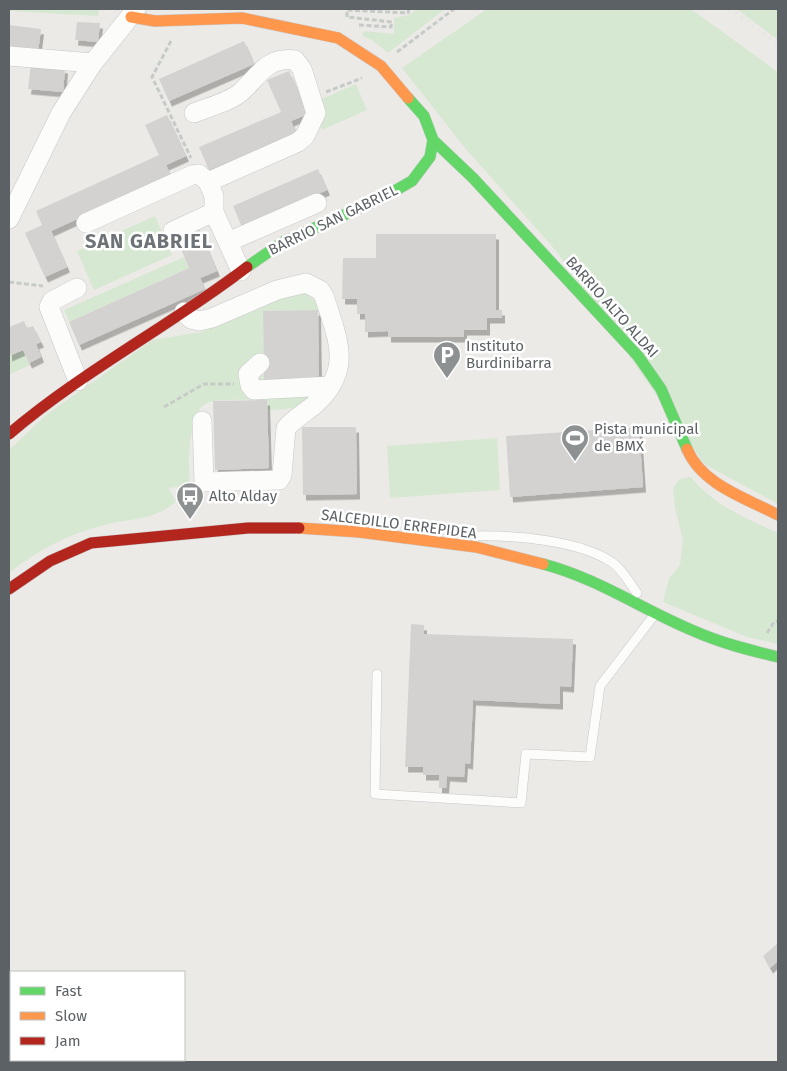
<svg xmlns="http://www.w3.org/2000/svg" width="787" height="1071" viewBox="0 0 787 1071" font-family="'Fira Sans',sans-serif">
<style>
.green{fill:#d7e8d2}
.building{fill:#d4d2d1;filter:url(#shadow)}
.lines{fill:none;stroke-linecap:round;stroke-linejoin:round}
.lane-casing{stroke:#c7c7c8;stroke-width:10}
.street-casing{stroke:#c7c7c8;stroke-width:20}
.fast-casing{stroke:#c8c9c9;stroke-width:12}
.slow-casing{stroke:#c8c9c9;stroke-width:12}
.jam-casing{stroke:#c8c9c9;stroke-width:12}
.path{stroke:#c6cbc8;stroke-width:3;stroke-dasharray:5 2.5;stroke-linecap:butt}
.lane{stroke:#fcfcfb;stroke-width:9}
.street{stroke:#fcfcfb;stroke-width:19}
.fast{stroke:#63d668;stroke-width:11}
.slow{stroke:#ff974d;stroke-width:11}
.jam{stroke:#b3261e;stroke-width:11}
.rail{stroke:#e3e2e2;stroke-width:4;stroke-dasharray:1 6;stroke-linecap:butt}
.labels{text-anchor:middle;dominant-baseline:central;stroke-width:5;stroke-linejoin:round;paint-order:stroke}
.street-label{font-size:15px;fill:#5c6165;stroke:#fff}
.poi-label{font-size:15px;fill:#5c6165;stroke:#fff;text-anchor:start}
.district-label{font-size:20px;font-weight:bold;letter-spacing:1px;fill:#6d7377;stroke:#fff}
</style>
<defs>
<filter id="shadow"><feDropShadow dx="3" dy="5.5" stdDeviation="0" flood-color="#0004"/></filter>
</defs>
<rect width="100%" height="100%" fill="#eceae7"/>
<path class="green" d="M9,9H99L98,16L9,11Z
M418,9H445L388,53L372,40L362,36L363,31L394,34V18L409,15Z
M487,9H691L778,72V504L704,464L557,252L465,148L402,68Z
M737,9H778V40Z
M356,84L367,110L322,130L317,117V101Z
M155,216L172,255L94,290L77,251Z
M184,257L189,268L69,322L64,310Z
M285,294H306L317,302L318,310L263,311L264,394H311C303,411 283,409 268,410L267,400C252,401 218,397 205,404C188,414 188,467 190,485L169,488L176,502C149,523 131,517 101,526C66,535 37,551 9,573V450L47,414L153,340L201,332Z
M23,350L30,365L9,375V356Z
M497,438L500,490L390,498L387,446Z
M691,477C713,505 746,518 778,533V644L747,637L663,602L669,578L680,565L683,540L675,509L673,488L680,479Z"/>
<path class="building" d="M77,22L100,23L98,42L75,40Z
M9,25L41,29L38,52L9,49Z
M244,41L254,64L169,101L159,79Z
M31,64L65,68L63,92L28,89Z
M289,71L308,114L291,121L296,133L209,170L199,147L281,112L267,80Z
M167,115L186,156L166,165L171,176L51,231L67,267L45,277L25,233L42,225L36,211L159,155L145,125Z
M318,169L327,190L242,227L233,206Z
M199,229L217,271L200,278L205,289L79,345L69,322L189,268L177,239Z
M376,234H496V310H502V318H487V330H464V337H388V331L365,332V314H357V299H342L343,258H376Z
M318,310L319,379L264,380L263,311Z
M24,321L27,328L33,326L41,342L36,344L41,357L29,363L23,350L9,356V327Z
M267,400L269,468L215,470L213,401Z
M302,427H356L357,494L303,495Z
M639,427L643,487L510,497L506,436Z
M411,624L424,625V634L573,639L571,687L560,686V704L473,700L470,764L465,763L464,777L447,776L446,788H439V775H423V767H405Z
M778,943V961L770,968L763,956Z"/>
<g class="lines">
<g class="lane-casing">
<path id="lane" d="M474,536C513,535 580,540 613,563C622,569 630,584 637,593
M377,674L375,794L521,803L526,754L590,757L600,686L655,614"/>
</g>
<g class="street-casing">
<path id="street" d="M9,56L93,63
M208,182L214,196V212L241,271
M9,219L61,113L93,63L136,9
M86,223L192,175L199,174L208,182L298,142L305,136L316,113L302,69L295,60C267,56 258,77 241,92C230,102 208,107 194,113
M173,231L214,212
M228,242L317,203
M77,288L52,301L49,307L78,381
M184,312L191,319L199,321L212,318L277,290L306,283L320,290L324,296C338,340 354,371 313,406C304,413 294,419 286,428L282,475L279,480L204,482L202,421
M260,363L248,374L250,385L254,390L330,386"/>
</g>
<g class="fast-casing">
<path id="fast" d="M433,140L473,178L638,356L661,389L687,449
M247,267L283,242L382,198L412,181L430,157L433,140L424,116L408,98
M543,564C597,578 643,610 694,631C721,643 749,650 778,657"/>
</g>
<g class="slow-casing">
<path id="slow" d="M131,17L155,21L242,18L338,38L381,66L408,98
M687,449C702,485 746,498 778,515
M299,528L359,532L476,547L543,564"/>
</g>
<g class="jam-casing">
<path id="jam" d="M9,434C83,371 170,326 247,267
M9,589L50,561L91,543L248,528H299"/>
</g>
<path class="path" d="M359,25L391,27L392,22L347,17V10L408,13L409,9
M171,41L152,77L191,158
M397,52L454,9
M326,92L362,78
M9,282L43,286
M164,407L204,384H234
M767,633L774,622L778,621"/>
<use href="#lane" class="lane"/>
<use href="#street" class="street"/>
<use href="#fast" class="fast"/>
<use href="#slow" class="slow"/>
<use href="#jam" class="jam"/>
<path class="rail" d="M730,9L778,44"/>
</g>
<defs>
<g id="parking-pin" transform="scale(1.4375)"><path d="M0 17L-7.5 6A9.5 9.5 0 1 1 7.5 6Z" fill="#8e9192" stroke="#fff"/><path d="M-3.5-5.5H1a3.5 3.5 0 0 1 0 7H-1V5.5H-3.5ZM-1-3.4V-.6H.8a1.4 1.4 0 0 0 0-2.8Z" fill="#fff"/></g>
<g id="stadium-pin" transform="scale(1.4375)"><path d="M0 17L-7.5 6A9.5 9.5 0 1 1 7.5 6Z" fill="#8e9192" stroke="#fff"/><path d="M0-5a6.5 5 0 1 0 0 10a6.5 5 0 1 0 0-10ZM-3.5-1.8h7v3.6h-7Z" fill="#fff"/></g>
<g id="bus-pin" transform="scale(1.4375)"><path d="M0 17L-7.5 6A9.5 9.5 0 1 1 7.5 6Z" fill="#8e9192" stroke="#fff"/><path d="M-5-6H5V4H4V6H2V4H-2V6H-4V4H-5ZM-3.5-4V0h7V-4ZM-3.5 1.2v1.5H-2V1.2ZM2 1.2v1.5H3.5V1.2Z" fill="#fff"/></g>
</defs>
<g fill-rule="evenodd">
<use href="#parking-pin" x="447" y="355"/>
<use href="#stadium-pin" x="575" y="438"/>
<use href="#bus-pin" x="190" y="496"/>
</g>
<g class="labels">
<g class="street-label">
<text transform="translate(333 220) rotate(-26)">BARRIO SAN GABRIEL</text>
<text transform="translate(612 307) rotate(48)">BARRIO ALTO ALDAI</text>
<text transform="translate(399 524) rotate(7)">SALCEDILLO ERREPIDEA</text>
</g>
<g class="poi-label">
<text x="466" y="346">Instituto<tspan x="466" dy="17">Burdinibarra</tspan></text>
<text x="594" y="429">Pista municipal<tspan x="594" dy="17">de BMX</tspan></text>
<text x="209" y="496">Alto Alday</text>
</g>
<g class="district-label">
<text x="149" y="241">SAN GABRIEL</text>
</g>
</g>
<rect width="787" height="1071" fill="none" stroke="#5c6165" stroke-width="20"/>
<rect x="10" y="971" width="175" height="90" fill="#ffffff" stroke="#bec0c1"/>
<rect x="20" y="987" width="25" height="8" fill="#63d668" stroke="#bec0c1"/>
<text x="55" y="996" font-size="15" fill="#5c6165">Fast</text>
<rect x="20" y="1012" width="25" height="8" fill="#ff974d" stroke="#bec0c1"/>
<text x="55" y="1021" font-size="15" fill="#5c6165">Slow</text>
<rect x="20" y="1037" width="25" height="8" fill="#b3261e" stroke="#bec0c1"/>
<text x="55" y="1046" font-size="15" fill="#5c6165">Jam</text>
</svg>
